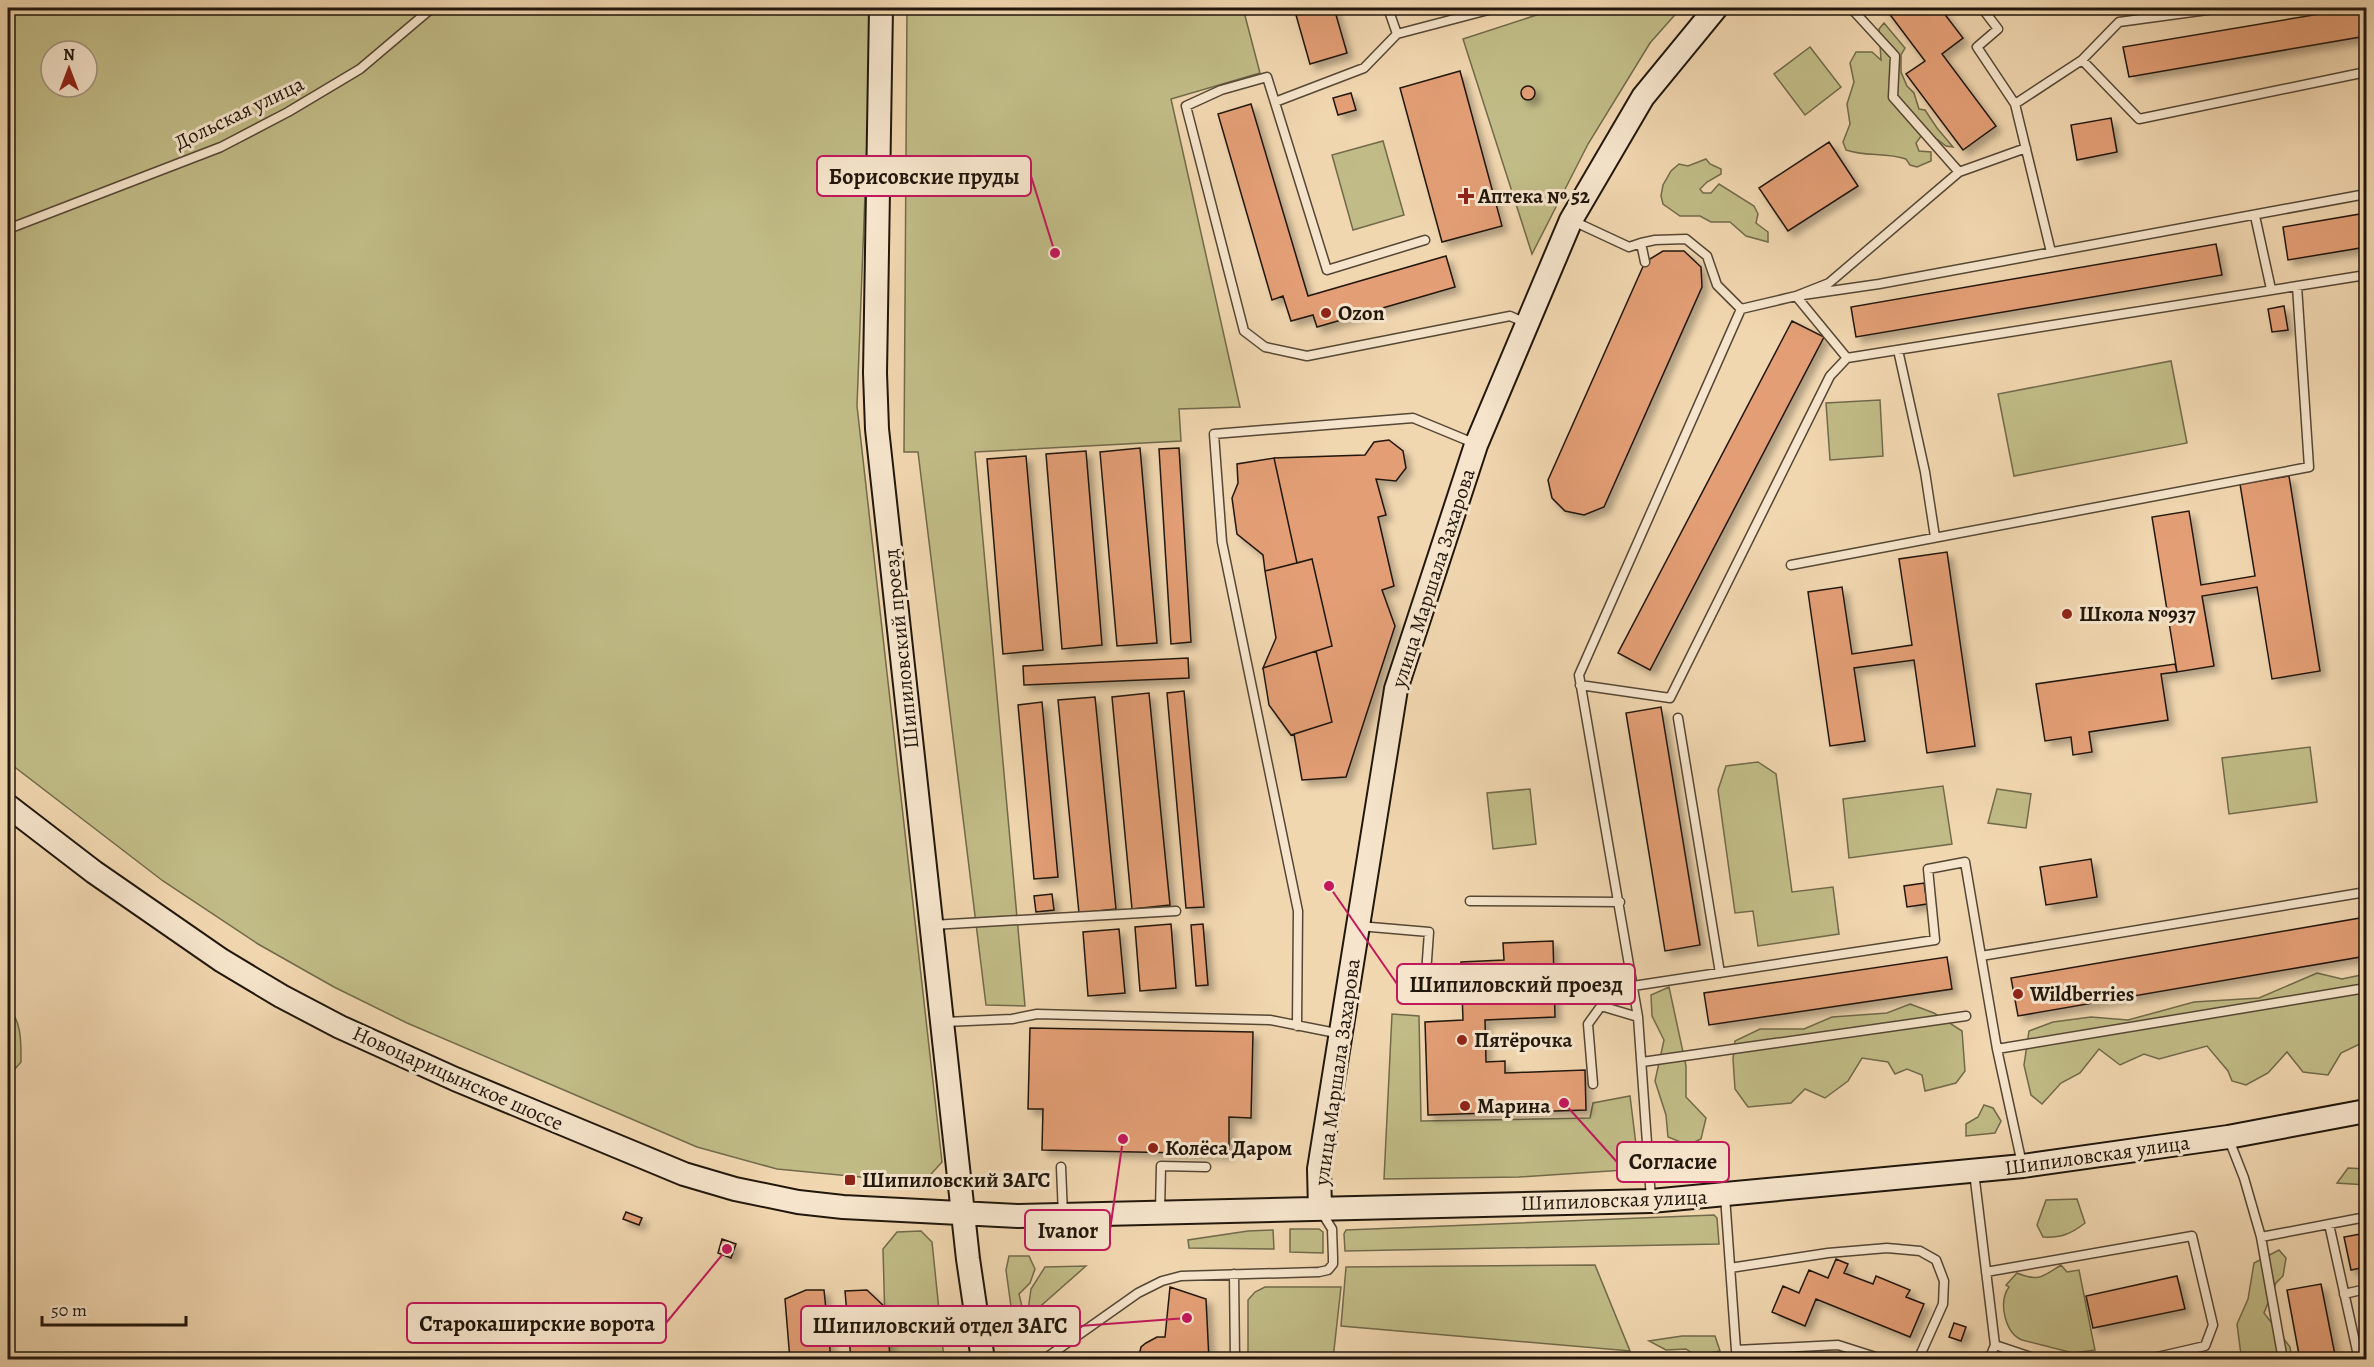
<svg xmlns="http://www.w3.org/2000/svg" width="2374" height="1367" viewBox="0 0 2374 1367" font-family="Alegreya,serif">
<style>
.green{fill:#c1bc87;stroke:#716a4a;stroke-width:1.5;fill-rule:evenodd}
.building{fill:#e39e75;stroke:#21170c;stroke-width:1.5;filter:url(#shadow)}
.lines{fill:none;stroke-linecap:round;stroke-linejoin:round}
.lane-casing{stroke:#554735;stroke-width:11}
.secondary-casing{stroke:#21170c;stroke-width:26}
.lane{stroke:#f6e5cc;stroke-width:8}
.secondary{stroke:#f6e5cc;stroke-width:22}
.poi-dot{fill:#8f2418;stroke:#f6e5cc;stroke-width:2}
.labels{text-anchor:middle;dominant-baseline:central;stroke-width:6;stroke-linejoin:round;paint-order:stroke}
.street-label{font-size:21px;fill:#21170c;stroke:#f6e5cc}
.poi-label{font-size:21px;font-weight:bold;fill:#21170c;stroke:#f6e5cc;text-anchor:start}
.leader{fill:none;stroke:#c2185b;stroke-width:2}
.callout-dot{fill:#c2185b;stroke:#f6e5cc;stroke-width:2}
.callout{fill:#f6e5cc;stroke:#c2185b;stroke-width:2}
.callout-label{font-size:22px;text-anchor:middle;font-weight:bold;fill:#21170c}
</style>
<defs>
<filter id="shadow"><feDropShadow dx="5.5" dy="5.5" stdDeviation="3" flood-color="#0004"/></filter>
</defs>
<rect width="100%" height="100%" fill="#f1d7b0"/>
<filter id="stains"><feTurbulence type="fractalNoise" baseFrequency=".00333" numOctaves="4"/><feColorMatrix values="0 0 0 0 .2 0 0 0 0 .09 0 0 0 0 .02 0 0 0 .5 -.17"/></filter>
<radialGradient id="worn" r=".72"><stop offset=".6" stop-color="#630" stop-opacity="0"/><stop offset="1" stop-color="#630" stop-opacity=".3"/></radialGradient>
<path class="green" d="M8,8H872L857,406L942,1162L923,1183L777,1169L697,1147L407,1023L334,987L258,944L163,881L8,762ZM51,51H87V87H51Z
M907,8H1243L1260,73L1171,99L1240,407L1179,409L1181,441L975,452L1025,1006L986,1005L918,452H904Z
M1558,8H1681L1650,43L1588,144L1532,254L1463,39Z
M1884,23L1905,48L1901,55V72L1907,86L1914,93L1919,109L1925,110L1937,128L1953,147L1946,146L1938,140L1921,136L1916,143L1919,151L1931,152V161L1917,167L1910,165L1906,159C1886,152 1865,157 1846,150L1843,142L1850,124L1847,104L1854,82L1850,63L1856,52H1872L1881,60L1879,29Z
M1810,47L1841,87L1805,115L1774,74Z
M1383,141L1404,215L1353,230L1332,155Z
M1706,159L1710,164L1721,169V174L1707,182L1700,189L1703,193H1711L1719,184L1754,206L1758,214L1756,223L1768,232V242L1746,236L1730,222H1711L1700,216H1680L1663,204L1661,196L1663,185L1671,171L1679,164L1688,166Z
M2171,361L2187,443L2014,476L1998,394Z
M1880,400L1883,456L1830,460L1826,403Z
M2310,747L2317,802L2229,814L2222,758Z
M1758,762L1776,774L1792,892L1833,887L1839,934L1758,946L1753,911L1735,913L1718,790L1726,766Z
M1943,786L1952,844L1849,858L1843,799Z
M1530,789L1536,844L1493,849L1487,793Z
M1997,789L2031,794L2026,828L1988,823Z
M2317,973L2342,979L2366,974V1041L2341,1053L2328,1075L2303,1072L2287,1052L2268,1073L2246,1085L2232,1081L2228,1071L2207,1046L2159,1059L2144,1054L2120,1065L2099,1049L2080,1073L2061,1083L2042,1104L2031,1095L2024,1065L2029,1031L2053,1022L2091,1017L2128,1020L2194,1002L2259,998Z
M1669,987L1686,1066V1097L1706,1118L1701,1139L1688,1145L1668,1137L1666,1115L1655,1081L1664,1040L1652,1016L1651,995Z
M1910,1004L1934,1013L1962,1031L1965,1071L1956,1083L1925,1091L1922,1075L1907,1069L1895,1074L1888,1062L1862,1058L1848,1081L1825,1098L1805,1089L1791,1103L1748,1107L1735,1089L1733,1059L1735,1041L1760,1029H1804L1832,1017L1887,1013Z
M8,1008C22,1020 21,1044 21,1062L8,1077Z
M1392,1014L1419,1016L1421,1121L1590,1118L1593,1103L1630,1096L1639,1169L1519,1177L1384,1179Z
M1984,1105L1993,1108L2001,1121L1995,1133L1966,1136V1124L1978,1117Z
M2348,1168L2366,1169V1185L2337,1183Z
M2077,1199L2085,1223C2071,1234 2061,1238 2043,1237L2037,1225L2046,1200Z
M1714,1215L1717,1218L1719,1244L1345,1251L1344,1234L1346,1230Z
M1290,1229H1319L1323,1232V1253L1290,1252Z
M1273,1230L1274,1249L1189,1248L1188,1240L1248,1231Z
M921,1231L932,1242L944,1359H886L883,1249L897,1232Z
M2279,1250L2286,1258L2283,1276L2276,1283L2264,1313L2290,1347L2292,1359H2239L2241,1355L2237,1324L2248,1299L2254,1263Z
M1009,1256H1029L1035,1269L1030,1283L1019,1294L1023,1311L1013,1321L1006,1270Z
M1595,1265L1630,1351L1341,1326L1346,1267Z
M2061,1265L2067,1272L2079,1270L2095,1350L2073,1353L2022,1340C2005,1333 1998,1302 2009,1287L2006,1285L2017,1273C2039,1282 2042,1277 2061,1265Z
M1086,1266L1027,1318L1031,1289L1045,1267Z
M1265,1287H1341L1333,1359H1248V1300L1255,1292Z
M1682,1336H1715L1720,1351L1696,1356L1686,1349L1666,1350L1649,1341Z"/>
<path class="building" d="M1294,8H1334L1347,53L1310,64Z
M1885,8H1940L1963,38L1942,54L1996,126L1963,150L1906,74L1925,61Z
M2355,8H2366V36L2129,77L2123,47Z
M1460,71L1502,226L1442,242L1400,88Z
M1521 93a7 7 0 1 1 14 0a7 7 0 1 1-14 0Z
M1351,93L1356,110L1338,115L1333,98Z
M1251,104L1308,296L1446,256L1455,287L1317,327L1313,315L1291,321L1283,296L1272,300L1218,114Z
M2111,118L2117,152L2077,160L2071,125Z
M1829,142L1858,186L1788,231L1759,188Z
M2366,213V247L2288,260L2283,227Z
M2216,244L2222,275L1856,337L1851,307Z
M1663,251H1684L1701,267L1702,287L1604,507L1584,515L1565,511L1552,498L1548,480L1645,262Z
M2284,306L2288,330L2272,332L2268,309Z
M1792,321L1824,337L1650,670L1618,653Z
M1389,440L1403,451L1406,468L1396,481L1376,479L1386,515L1378,517L1394,586L1382,590L1395,626L1346,777L1302,780L1294,734L1332,722L1316,651L1332,646L1312,559L1297,563L1274,458L1365,455L1374,442Z
M1140,448L1157,643L1117,646L1100,452Z
M1179,448L1191,642L1171,644L1159,449Z
M1086,451L1102,645L1062,649L1046,454Z
M1026,456L1043,650L1003,654L987,459Z
M1274,458L1297,563L1265,571L1263,555L1237,534L1232,498L1238,483L1237,464Z
M2289,476L2320,671L2272,679L2257,587L2202,596L2214,666L2177,672L2152,517L2189,511L2201,585L2255,576L2240,484Z
M1947,552L1975,746L1927,753L1914,660L1854,668L1865,741L1830,746L1808,592L1842,587L1852,654L1912,645L1899,559Z
M1312,559L1332,646L1263,668L1276,638L1265,571Z
M1316,651L1332,722L1291,735L1269,705L1263,668Z
M1188,658L1189,678L1024,685L1023,666Z
M2175,664L2177,672L2161,674L2168,720L2089,732L2092,752L2073,755L2071,737L2045,741L2036,684Z
M1184,691L1204,907L1186,908L1167,693Z
M1149,693L1170,905L1132,909L1112,697Z
M1095,697L1116,909L1079,913L1058,700Z
M1042,702L1058,877L1034,879L1018,705Z
M1661,707L1700,945L1665,951L1626,713Z
M2091,859L2097,897L2046,905L2040,867Z
M1924,883L1927,904L1907,907L1904,886Z
M1052,894L1054,910L1036,912L1034,896Z
M2366,917V956L2018,1016L2011,978Z
M1171,924L1176,988L1140,991L1135,927Z
M1203,924L1208,985L1196,986L1191,925Z
M1119,929L1125,993L1088,996L1083,932Z
M1553,941L1555,1017L1485,1020L1486,1062L1505,1061V1073L1585,1070L1586,1110L1428,1115L1425,1022L1463,1020L1461,962L1504,960L1503,943Z
M1947,957L1952,989L1709,1025L1704,993Z
M1030,1028L1253,1032L1251,1118L1229,1117V1154L1042,1150L1043,1109H1028Z
M626,1212L642,1218L639,1225L623,1219Z
M2366,1233V1267L2351,1270L2344,1237Z
M722,1239L736,1244L731,1258L718,1253Z
M1836,1259L1848,1264L1844,1273L1873,1284L1876,1276L1910,1290L1906,1297L1924,1304L1910,1337L1816,1299L1805,1326L1772,1312L1783,1286L1799,1293L1809,1270L1828,1278Z
M2177,1276L2185,1309L2093,1328L2086,1296Z
M2321,1284L2336,1360H2300L2287,1290Z
M1170,1287L1206,1299L1209,1360H1138L1141,1347L1146,1343L1157,1337H1165Z
M806,1290H824L831,1360H790L785,1299Z
M867,1290L887,1309L890,1360H851L845,1291Z
M1954,1323L1966,1327L1961,1341L1949,1337Z"/>
<g class="lines">
<g class="lane-casing">
<path id="lane" d="M1388,8L1397,34L1496,8
M1851,8L1895,56L1893,97L1959,172
M1982,8L1998,29L1977,47L2015,104L2051,252
M2082,60L2139,119L2366,72
M1275,102L1364,68L1397,34
M2015,104L2082,60L2119,22L2222,8
M2255,216L2271,289
M1571,220L1629,247L1641,243
M8,229L221,147L288,112L360,69L432,8
M1425,240L1327,270L1267,77L1221,90L1186,106L1244,331L1265,347L1307,356L1510,316L1526,323
M1645,262L1641,243L1655,240L1686,239L1707,256L1717,285L1741,309
M1898,350L1925,472L1935,537
M1847,358L2366,275
M1791,565L2309,467L2297,286
M1580,685L1670,698L1830,376L1847,358L1796,296L1829,283L1959,172L2026,148
M1678,718L1720,973
M1470,901L1620,902
M932,925L1176,911
M1359,926L1429,932L1425,988
M1633,986L1935,940L1928,869L1965,862L1981,956
M945,1022L1012,1019L1037,1014L1270,1020L1341,1034
M1297,1026L1298,911L1222,542L1214,434L1413,418L1476,444
M1997,1049L2366,988
M1642,1062L1966,1016
M1593,1084L1588,1024L1601,1006L1638,1017
M2228,1137L2244,1178L2261,1237L2366,1217
M2022,1164L1997,1049L1981,956L2366,892
M1061,1167L1063,1215
M1974,1172L1995,1345L2040,1360
M1725,1196L1736,1350L1838,1345L1885,1360
M1651,1199L1638,1017L1579,675L1741,309L1796,296L1879,284L2366,194
M1160,1211L1161,1166L1206,1167
M2329,1224L2359,1360
M2261,1237L2283,1360
M1730,1268L1828,1253L1887,1248L1920,1251L1936,1260L1944,1281L1943,1304L1918,1360
M1986,1272L2192,1236L2213,1325L2205,1346L2144,1360
M1234,1274L1235,1360
M2344,1294L2366,1289
M1043,1360L1138,1293L1162,1281L1181,1276L1319,1272L1328,1270L1333,1264V1258L1332,1229L1322,1213
M1989,1360L1995,1345"/>
</g>
<g class="secondary-casing">
<path id="secondary" d="M881,8L875,373L877,429L968,1259L983,1360
M8,806L94,872L221,960L281,996L340,1027L455,1079L684,1174L735,1189L798,1202L843,1207L1018,1216L1651,1201L2023,1166L2228,1137L2366,1111
M1320,1209L1319,1169L1396,689L1476,445L1571,220L1643,97L1716,8"/>
</g>
<use href="#lane" class="lane"/>
<use href="#secondary" class="secondary"/>
</g>
<g class="poi-dot">
<path d="M1463 187h6v6h6v6h-6v6h-6v-6h-6v-6h6z"/>
<circle cx="1326" cy="313" r="6"/>
<circle cx="2067" cy="614" r="6"/>
<circle cx="2018" cy="994" r="6"/>
<circle cx="1462" cy="1040" r="6"/>
<circle cx="1465" cy="1106" r="6"/>
<circle cx="1153" cy="1148" r="6"/>
<rect x="844" y="1174" width="12" height="12" rx="3"/>
</g>
<g class="labels">
<g class="street-label">
<text transform="translate(239 113) rotate(-26)">Дольская улица</text>
<text transform="translate(1433 578) rotate(-72)">улица Маршала Захарова</text>
<text transform="translate(901 649) rotate(-96)">Шипиловский проезд</text>
<text transform="translate(1337 1072) rotate(-82)">улица Маршала Захарова</text>
<text transform="translate(458 1078) rotate(24)">Новоцарицынское шоссе</text>
<text transform="translate(2097 1155) rotate(-8)">Шипиловская улица</text>
<text transform="translate(1614 1200) rotate(-2)">Шипиловская улица</text>
</g>
<g class="poi-label">
<text x="1478" y="196">Аптека № 52</text>
<text x="1338" y="313">Ozon</text>
<text x="2079" y="614">Школа №937</text>
<text x="2030" y="994">Wildberries</text>
<text x="1474" y="1040">Пятёрочка</text>
<text x="1477" y="1106">Марина</text>
<text x="1165" y="1148">Колёса Даром</text>
<text x="862" y="1180">Шипиловский ЗАГС</text>
</g>
</g>
<path class="leader" d="M1055 253L1031 176M1329 886L1397 984M1564 1103L1617 1162M1123 1139L1110 1230M727 1249L666 1323M1187 1318L1080 1326"/>
<g class="callout-dot">
<circle cx="1055" cy="253" r="6"/>
<circle cx="1329" cy="886" r="6"/>
<circle cx="1564" cy="1103" r="6"/>
<circle cx="1123" cy="1139" r="6"/>
<circle cx="727" cy="1249" r="6"/>
<circle cx="1187" cy="1318" r="6"/>
</g>
<g class="callout">
<rect x="817" y="156" width="214" height="40" rx="6"/>
<rect x="1397" y="964" width="238" height="40" rx="6"/>
<rect x="1617" y="1142" width="112" height="40" rx="6"/>
<rect x="1025" y="1210" width="85" height="40" rx="6"/>
<rect x="407" y="1303" width="259" height="40" rx="6"/>
<rect x="801" y="1306" width="279" height="40" rx="6"/>
</g>
<g class="callout-label">
<text x="924" y="184">Борисовские пруды</text>
<text x="1516" y="992">Шипиловский проезд</text>
<text x="1673" y="1169">Согласие</text>
<text x="1068" y="1238">Ivanor</text>
<text x="537" y="1331">Старокаширские ворота</text>
<text x="940" y="1333">Шипиловский отдел ЗАГС</text>
</g>
<rect width="2374" height="1367" fill="none" stroke="#f1d7b0" stroke-width="30"/>
<rect x="9" y="9" width="2356" height="1349" fill="none" stroke="#21170c" stroke-width="3"/>
<rect x="15" y="15" width="2344" height="1337" fill="none" stroke="#21170c" stroke-width="1.5"/>
<g transform="translate(69 69)"><circle r="28" fill="#f6e5cc" stroke="#a1937f" stroke-width="1.5"/>
<path d="M0-4.5L10 22L0 15L-10 22Z" fill="#8f2418"/>
<text y="-9" font-size="16" font-weight="bold" text-anchor="middle" fill="#21170c">N</text>
</g>
<path d="M42 1316v9h144v-9" fill="none" stroke="#21170c" stroke-width="3"/>
<text x="51" y="1316" font-size="18" fill="#21170c" stroke="#f6e5cc" stroke-width="4.5" paint-order="stroke">50 m</text>
<rect width="100%" height="100%" filter="url(#stains)"/>
<rect width="100%" height="100%" fill="url(#worn)"/>
</svg>
